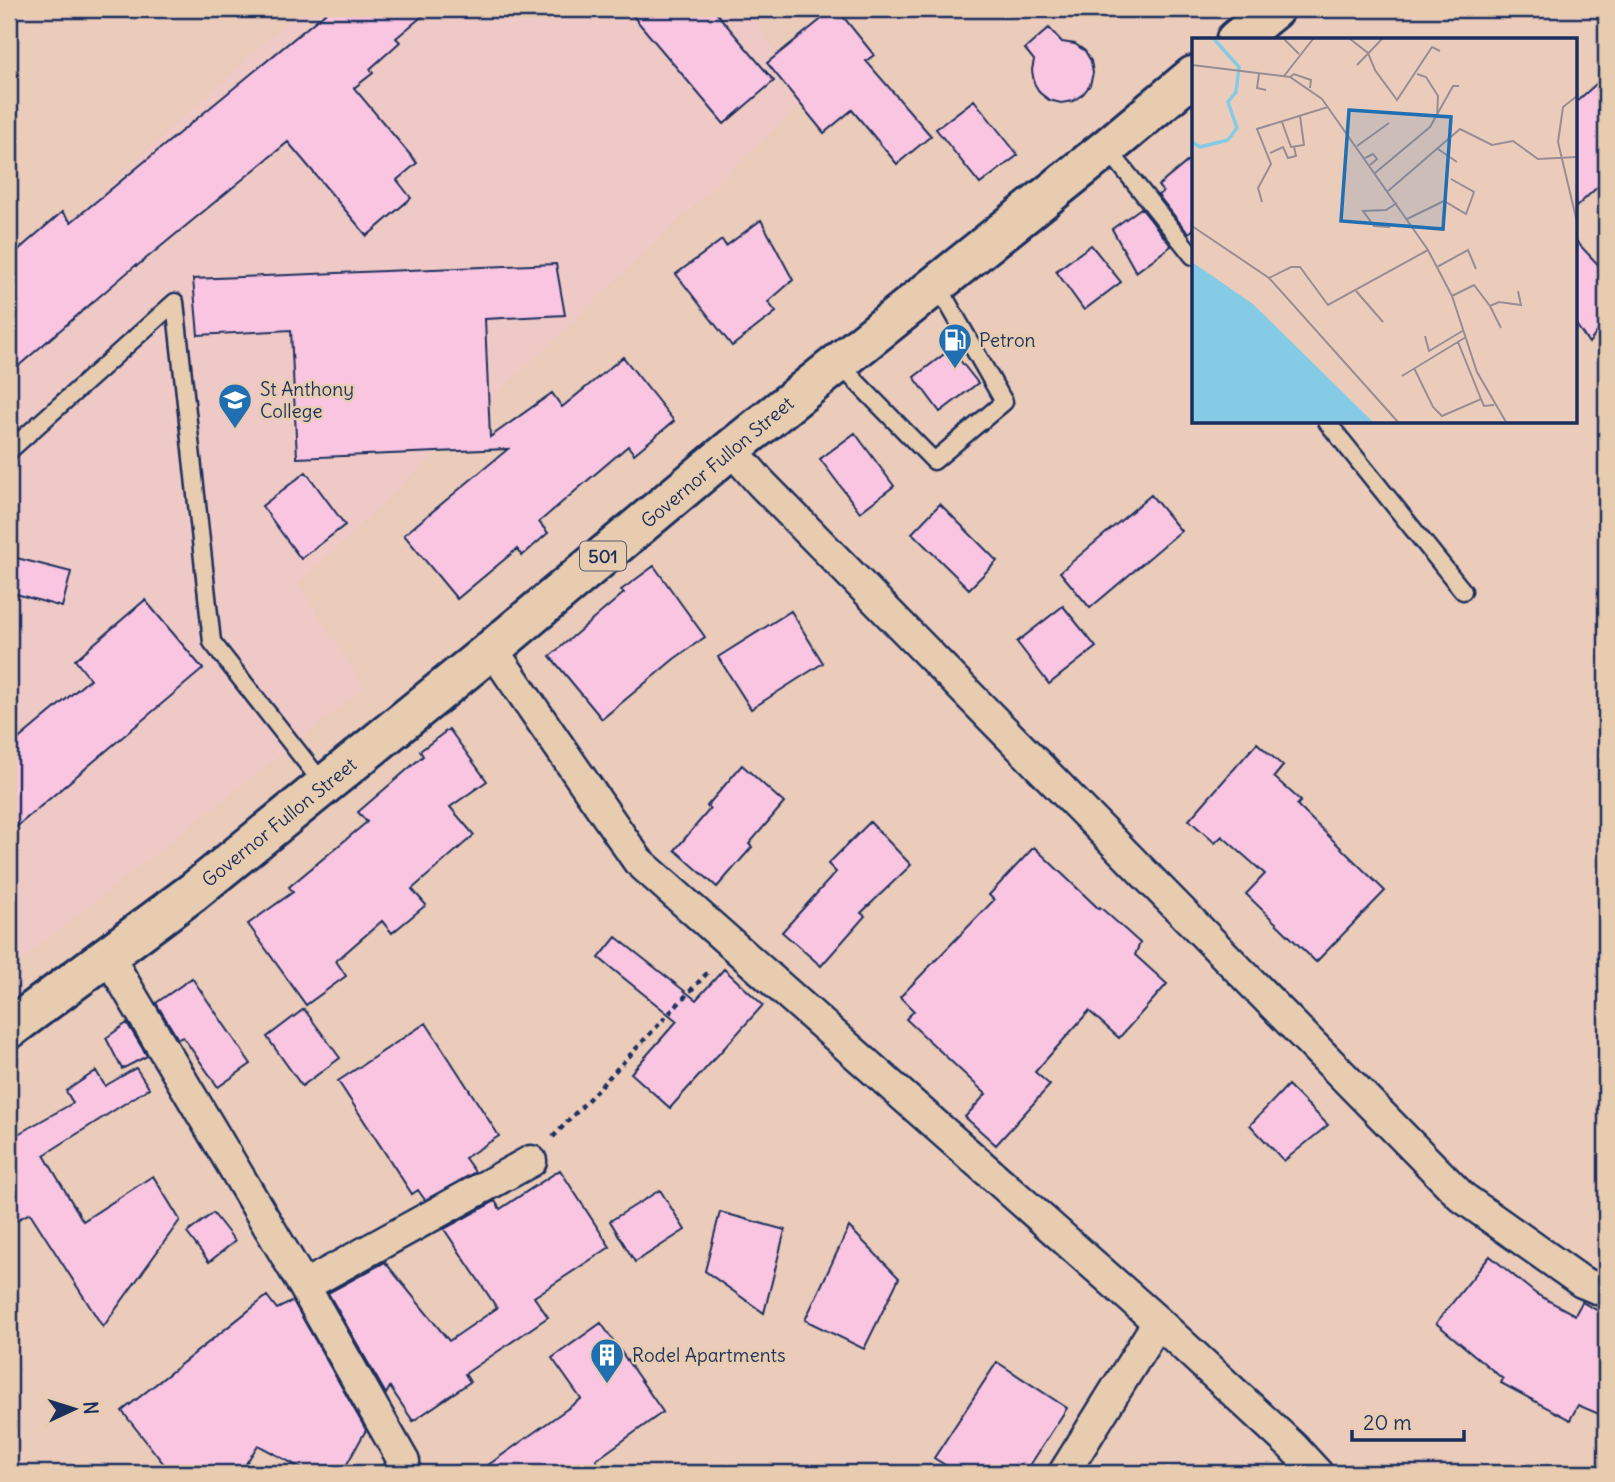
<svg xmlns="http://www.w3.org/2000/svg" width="1615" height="1482" viewBox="0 0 1615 1482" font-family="Delius,sans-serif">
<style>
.built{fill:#efc9c5}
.building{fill:#f9c5e1;stroke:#1b2f5e;stroke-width:2}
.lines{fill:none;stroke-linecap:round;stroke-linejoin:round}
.service-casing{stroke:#1b2f5e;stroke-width:21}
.minor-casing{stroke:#1b2f5e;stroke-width:35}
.primary-casing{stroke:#1b2f5e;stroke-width:44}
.path{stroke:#1b2f5e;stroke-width:4.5;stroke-dasharray:5 5;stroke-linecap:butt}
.service{stroke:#e8ccaf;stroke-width:16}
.minor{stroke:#e8ccaf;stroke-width:30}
.primary{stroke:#e8ccaf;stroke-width:38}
.labels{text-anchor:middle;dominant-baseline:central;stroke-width:5;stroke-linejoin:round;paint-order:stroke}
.shield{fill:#e8ccaf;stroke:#585e76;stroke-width:2}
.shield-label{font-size:18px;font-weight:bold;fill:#1b2f5e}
.poi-label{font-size:19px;fill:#1b2f5e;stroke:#e8ccaf;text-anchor:start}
.street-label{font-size:19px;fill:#1b2f5e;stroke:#e8ccaf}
.inset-river{fill:none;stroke:#85cbe6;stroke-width:3.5}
.inset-road{fill:none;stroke:#988d95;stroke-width:2}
.view{fill:#1f6fb2;fill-opacity:0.15;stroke:#1f6fb2;stroke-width:3.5}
.inset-edge{fill:none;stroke:#1b2f5e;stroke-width:3.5}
</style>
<rect width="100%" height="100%" fill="#ebcbb9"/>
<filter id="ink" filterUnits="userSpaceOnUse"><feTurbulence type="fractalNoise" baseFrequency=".0143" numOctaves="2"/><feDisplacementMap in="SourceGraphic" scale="14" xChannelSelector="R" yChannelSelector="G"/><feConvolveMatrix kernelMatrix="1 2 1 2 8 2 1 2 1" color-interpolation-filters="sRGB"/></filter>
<g filter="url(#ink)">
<path class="built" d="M301,9H750L805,100L299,584L365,688L9,970V276Z"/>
<path class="building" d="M330,9H431L396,38L400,42L370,69L373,73L354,88L417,163L397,180L411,198L367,236L288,142L137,266L136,265L9,374V258L62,212L71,222Z
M627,9H713L774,81L724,124Z
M834,9H837L874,55L866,61L931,136L897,164L852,110L824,133L767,63Z
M1049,28L1062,42L1075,44L1085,51L1091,61L1093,73L1090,85L1083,94L1073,101L1061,103L1049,100L1040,93L1034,83L1032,70L1034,60L1025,49Z
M1606,75V179L1575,208V103Z
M974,100L1018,155L980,184L936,129Z
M1193,157V230L1188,233L1158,195L1163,192L1158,186Z
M1141,208L1171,246L1136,272L1112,229Z
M761,220L793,280L768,302L776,312L732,346L676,274L722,240L726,246Z
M1575,240L1606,273V320L1589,343L1575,323Z
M1091,245L1121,282L1084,310L1056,271Z
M556,264L565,315L485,319L490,437L552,393L562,407L623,357L674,421L634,454L628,446L539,522L548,533L522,556L517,549L457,599L404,535L508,449L297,458L291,330L198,335L193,279Z
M951,349L978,383L940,412L914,377Z
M855,433L894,486L860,512L820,459Z
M306,472L345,525L301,559L262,506Z
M1151,495L1181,531L1090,608L1060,572Z
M940,504L997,561L969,589L912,533Z
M9,556L71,572L62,607L9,592Z
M654,566L705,637L674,659L602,719L550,656L624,593L621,590Z
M145,600L203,669L9,833V747L90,679L75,660Z
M1063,606L1096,647L1049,684L1017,642Z
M791,611L823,663L751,709L718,657Z
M449,729L487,781L450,807L474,835L412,889L426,905L392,933L382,921L336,961L346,976L306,1005L248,924L293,892L289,887L367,822L358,812L423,756L420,751Z
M1257,743L1283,766L1274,777L1301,801L1297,805L1385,891L1316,962L1246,894L1265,874L1222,836L1215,843L1189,820Z
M742,765L784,803L749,844L752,847L717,887L675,850L710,809L707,806Z
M870,822L911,865L861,913L865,916L821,966L782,932L836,872L828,864Z
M1034,847L1099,909L1100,907L1140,943L1135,955L1167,984L1119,1038L1089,1011L1035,1072L1050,1085L996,1145L965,1117L986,1094L906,1019L914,1011L900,997L994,900L989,895Z
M616,937L696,1000L724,969L763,1005L670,1108L631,1073L677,1021L599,958Z
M192,978L251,1064L218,1087L183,1037L178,1039L156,1003Z
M304,1009L340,1058L302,1086L267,1037Z
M127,1023L147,1056L122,1069L106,1038Z
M426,1023L499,1136L465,1158L475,1172L425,1200L418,1190L412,1194L338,1081Z
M136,1068L149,1088L44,1155L83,1221L153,1176L180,1220L103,1327L30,1213L9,1224V1139L73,1103L66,1091L96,1071L105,1086Z
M1288,1085L1328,1125L1284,1161L1250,1125Z
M560,1170L610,1247L534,1297L548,1317L465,1374L470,1382L413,1421L390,1387L386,1394L328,1293L385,1262L449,1341L497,1308L444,1229L495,1201L500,1209Z
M660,1190L685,1230L635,1262L610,1221Z
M720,1212L785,1230L764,1313L705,1271Z
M213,1213L235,1241L209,1262L187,1233Z
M849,1227L899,1278L864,1349L805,1320Z
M1490,1256L1536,1294L1575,1315L1582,1302L1606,1315V1417L1578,1405L1570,1420L1501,1383L1503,1379L1436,1323Z
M267,1296L277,1309L293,1301L366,1430L342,1473H310L258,1445L240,1473H171L122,1411Z
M601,1323L663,1412L596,1460L605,1473H477L581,1399L552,1358Z
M997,1362L1067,1408L1025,1473H958L934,1458Z"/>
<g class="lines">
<g class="service-casing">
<path id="service" d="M1107,148L1193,256
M838,363L934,461L1004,402L937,284
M1327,422L1463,591
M9,451L175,302L212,642L324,785"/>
</g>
<g class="minor-casing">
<path id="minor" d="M731,449L761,483L1462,1197L1582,1282L1606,1292
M492,649L638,861L1158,1322L1292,1446L1317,1473
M108,956L304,1286L404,1462L398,1473
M304,1286L531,1161
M1064,1473L1158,1322"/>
</g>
<g class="primary-casing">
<path id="primary" d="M1236,40L1274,9
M9,1029L193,892L492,649L731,449L1107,148L1193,76"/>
</g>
<path class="path" d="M553,1137L710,970"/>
<use href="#service" class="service"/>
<use href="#minor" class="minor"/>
<use href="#primary" class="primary"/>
</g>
</g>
<defs>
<g id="fuel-pin" transform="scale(1.75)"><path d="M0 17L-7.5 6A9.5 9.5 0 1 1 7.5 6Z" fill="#1f6fb2" stroke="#e8ccaf"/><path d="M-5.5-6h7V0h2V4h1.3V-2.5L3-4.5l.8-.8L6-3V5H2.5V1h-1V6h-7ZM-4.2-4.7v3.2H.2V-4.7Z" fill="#fff"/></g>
<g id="university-pin" transform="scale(1.75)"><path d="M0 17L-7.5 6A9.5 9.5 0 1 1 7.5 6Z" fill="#1f6fb2" stroke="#e8ccaf"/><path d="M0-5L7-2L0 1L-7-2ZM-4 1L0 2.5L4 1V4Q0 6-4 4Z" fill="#fff"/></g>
<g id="building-pin" transform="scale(1.75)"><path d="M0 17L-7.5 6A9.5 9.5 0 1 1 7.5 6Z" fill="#1f6fb2" stroke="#e8ccaf"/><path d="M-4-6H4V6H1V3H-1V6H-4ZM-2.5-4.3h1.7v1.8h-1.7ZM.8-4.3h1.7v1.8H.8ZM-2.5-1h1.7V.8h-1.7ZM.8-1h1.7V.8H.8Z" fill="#fff"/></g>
</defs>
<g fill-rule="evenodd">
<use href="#fuel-pin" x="955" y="340"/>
<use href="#university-pin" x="235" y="400"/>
<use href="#building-pin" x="607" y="1355"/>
</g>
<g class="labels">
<rect class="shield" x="580" y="541.5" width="46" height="29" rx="5"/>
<g class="shield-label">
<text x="603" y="556">501</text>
</g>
<g class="poi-label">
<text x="979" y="340">Petron</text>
<text x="260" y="389">St Anthony<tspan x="260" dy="22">College</tspan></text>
<text x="632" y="1355">Rodel Apartments</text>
</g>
<g class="street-label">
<text transform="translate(717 462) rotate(-40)">Governor Fullon Street</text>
<text transform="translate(279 822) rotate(-39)">Governor Fullon Street</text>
</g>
</g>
<g transform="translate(1192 38)">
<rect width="385" height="385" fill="#ebcbb9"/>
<path d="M0,224L61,266L181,384H0Z" fill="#85cbe6"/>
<path class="inset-river" d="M0,104L8,109L36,102L45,90L36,64L44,54L47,29L22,1"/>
<path class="inset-road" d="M92,1L107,16M158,1L176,15L183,32L205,62L240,9L248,13M0,27L98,39L130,61L236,212L260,258L285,334L314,384M165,27L190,1M67,36L65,50L74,52M225,36L234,39L246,58L245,79M92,38L121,1M98,39L102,36L119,42L118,50M385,58L371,69L366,104L385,184M90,84L99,109L112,107L108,78M165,108L197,85M246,111L265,124M78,115L91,109L96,120L104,118L102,109M173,120L181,116L185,121L178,127M183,135L238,89L261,48H267M196,153L268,91L300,107L321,103L346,121L385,119M70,164L66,150L79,126L65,91L136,69M215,181L252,163L274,176L282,154L259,141M0,188L77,240L206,384M198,189L182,188L171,173L194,172L205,165M245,229L276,212L284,231M77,240L99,229H108L136,267L236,212M164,253L191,284M260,258L282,247L298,268L307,264L329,267L326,253M298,268L309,290M233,298L237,313L272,292M266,304L289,361M222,330L241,369L250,378L289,361L292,368L302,367M210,338L274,299"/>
<path class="view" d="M157,72L259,79L251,191L149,183Z"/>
<rect width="385" height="385" class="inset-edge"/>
</g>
<rect width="1615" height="1482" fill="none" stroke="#e8ccaf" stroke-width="35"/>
<rect x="18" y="18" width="1580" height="1447" fill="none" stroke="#1b2f5e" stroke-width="2.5" filter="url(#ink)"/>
<g transform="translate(74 1409) rotate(86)" stroke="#e8ccaf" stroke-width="5" paint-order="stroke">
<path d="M0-5L12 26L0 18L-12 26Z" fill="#1b2f5e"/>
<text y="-10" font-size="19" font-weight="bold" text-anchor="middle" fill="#1b2f5e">N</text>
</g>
<path d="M1352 1430v10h112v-10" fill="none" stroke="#1b2f5e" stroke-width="3.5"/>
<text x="1363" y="1430" font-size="21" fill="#1b2f5e" stroke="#e8ccaf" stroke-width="5" paint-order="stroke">20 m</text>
</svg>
